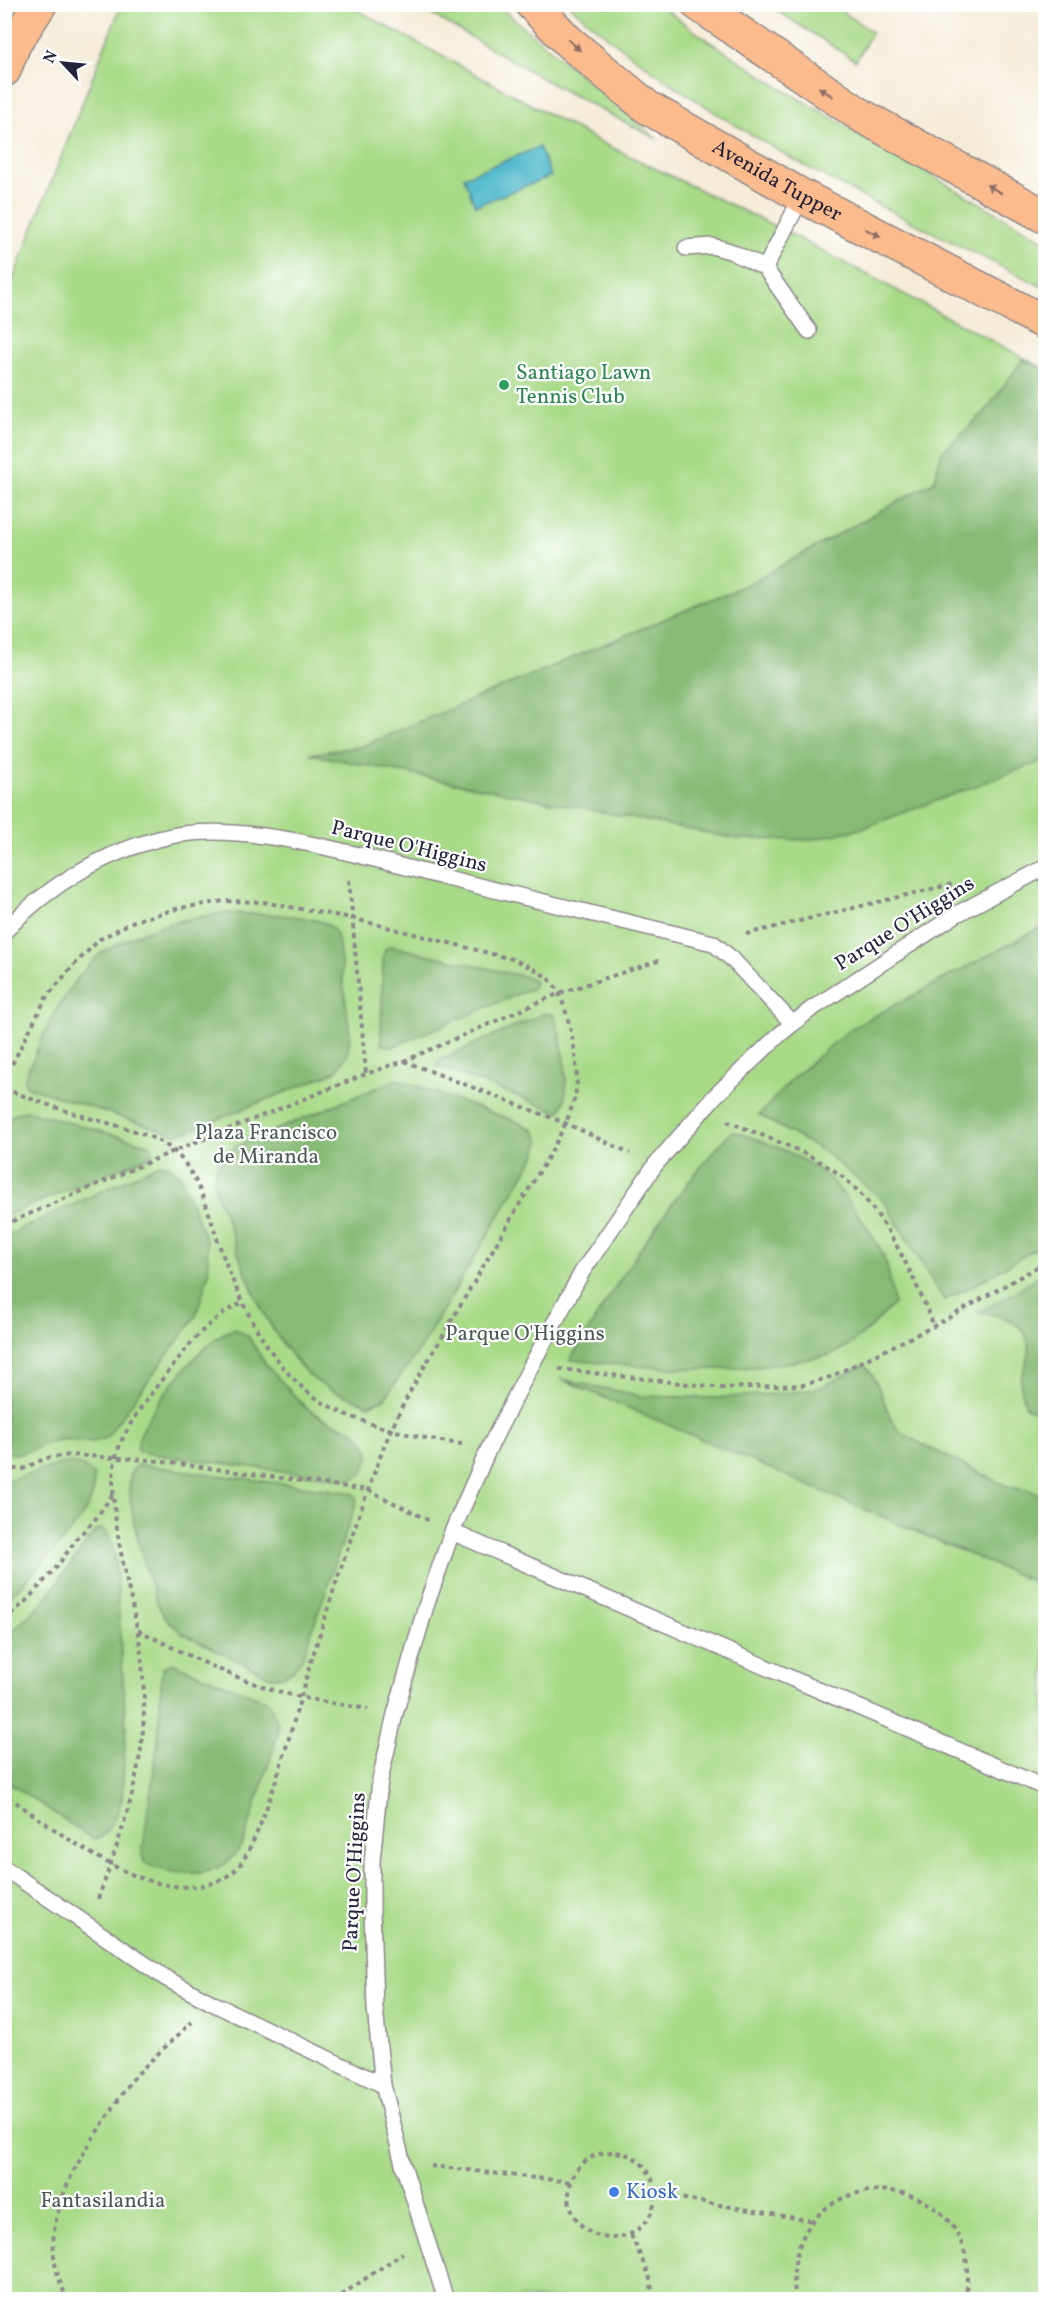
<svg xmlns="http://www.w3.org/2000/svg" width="1050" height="2304" viewBox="0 0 1050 2304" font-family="Vollkorn,serif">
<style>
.green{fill:#a8da88;stroke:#657e62;stroke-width:1.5}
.forest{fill:#86ba74;stroke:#546e58;stroke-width:1.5}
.water{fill:#4db8ca;stroke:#386d82;stroke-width:1.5}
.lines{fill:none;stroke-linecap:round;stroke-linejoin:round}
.lane-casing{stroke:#8c878a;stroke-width:18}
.primary-casing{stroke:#8c878a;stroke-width:36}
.path{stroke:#8c878a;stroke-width:4;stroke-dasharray:4.5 4.5;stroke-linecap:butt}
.lane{stroke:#fff;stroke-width:15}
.primary{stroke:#fbbb8d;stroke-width:33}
.oneway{fill:#8e6e64}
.leisure-dot{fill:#2e9e5b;stroke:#fff;stroke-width:2}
.shop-dot{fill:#3f7fe0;stroke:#fff;stroke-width:2}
.labels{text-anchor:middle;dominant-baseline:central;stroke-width:4.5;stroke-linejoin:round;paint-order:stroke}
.street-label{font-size:21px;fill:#22223b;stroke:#fff}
.leisure-label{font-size:21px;fill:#27864d;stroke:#fff;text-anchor:start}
.park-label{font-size:21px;fill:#4a5952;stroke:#fff}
.shop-label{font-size:21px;fill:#366cbe;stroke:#fff;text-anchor:start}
</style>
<rect width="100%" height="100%" fill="#fff"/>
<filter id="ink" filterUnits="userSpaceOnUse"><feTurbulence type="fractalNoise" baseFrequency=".0167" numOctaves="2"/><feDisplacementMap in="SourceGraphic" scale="12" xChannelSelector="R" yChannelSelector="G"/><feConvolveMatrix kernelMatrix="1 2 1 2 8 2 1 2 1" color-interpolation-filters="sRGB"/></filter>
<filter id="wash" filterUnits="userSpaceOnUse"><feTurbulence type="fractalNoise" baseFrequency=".008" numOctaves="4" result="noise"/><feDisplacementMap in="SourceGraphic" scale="24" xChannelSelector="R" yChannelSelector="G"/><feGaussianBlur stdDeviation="1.35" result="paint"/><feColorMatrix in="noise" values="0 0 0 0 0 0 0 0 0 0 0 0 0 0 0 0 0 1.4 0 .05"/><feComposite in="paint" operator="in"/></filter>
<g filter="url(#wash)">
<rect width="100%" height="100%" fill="#f5ecd8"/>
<path class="green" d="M121,5H348L596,140L785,231L1045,369V2299H5L4,302Z
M415,5H497L657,139L554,85Z
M569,5H660L700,35L782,89L1045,241V288C881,207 708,126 569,5Z
M768,5H833L872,32L856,61Z"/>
<path class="forest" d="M1023,359L1045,369V760L860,829L809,840L738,839L309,754L362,746L748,584L935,481L941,453L985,412Z
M227,913C250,914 314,913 331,927C335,930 336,934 338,939L350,1035L347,1056L335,1072L189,1131L174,1134L28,1087L25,1083V1077C44,1033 62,989 98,956C103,951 111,948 118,944C152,925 189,918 227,913Z
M1045,925V1243L971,1287L944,1300L883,1200L823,1151L759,1115L793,1078L850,1029Z
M391,946L530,978L535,982L533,988L392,1047L381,1044V1040L383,956L386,948Z
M545,1013L554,1015C561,1035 574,1096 559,1112L437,1066L438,1062L442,1059Z
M397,1079L518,1122L534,1130L540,1141L536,1154L419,1350L384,1399L370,1405C347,1397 324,1390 306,1372C263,1328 244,1272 225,1215C221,1205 213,1190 214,1180C214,1165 225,1156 235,1147Z
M28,1111L147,1144L152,1147V1155L5,1216V1121L16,1113Z
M732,1131C764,1141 796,1153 823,1173C841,1186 879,1242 886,1263C890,1276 892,1290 894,1304C876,1322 858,1342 834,1353C825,1357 813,1358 803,1360C727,1376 646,1367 570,1360C619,1280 668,1200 732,1131Z
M160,1164L168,1165L180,1175L206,1240L209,1272L196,1316L106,1438C102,1439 96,1442 92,1442C81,1443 70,1438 59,1440C40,1443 24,1459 5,1452V1236Z
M1045,1271V1417L1026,1407C1024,1398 1020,1388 1021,1379C1023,1370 1029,1361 1029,1351C1029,1322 1003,1315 979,1312L1014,1293Z
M234,1329L248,1336L266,1365L306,1408L324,1419L354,1431L361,1438L367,1446L369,1457L362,1474L351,1480L144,1453L138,1451C131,1426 207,1334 234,1329Z
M864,1365C882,1382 883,1410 898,1430C903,1436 992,1479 1005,1485C1018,1490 1033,1490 1045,1496V1576L1036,1583L561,1379L640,1396L715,1398L779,1394L819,1388Z
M64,1463C77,1463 84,1465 93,1474C94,1483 94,1493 90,1502C77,1531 29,1577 5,1601V1481Z
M140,1465L347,1492L354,1494L357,1500L305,1651C297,1667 291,1678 271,1677L182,1633C173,1626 165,1619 160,1609C149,1584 120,1491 133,1469Z
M102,1529L108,1534L115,1554L126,1728L122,1798L116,1816L106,1833L99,1839H93L5,1780L4,1639L44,1601L92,1535L96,1530Z
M172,1663L269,1702L278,1724V1734L244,1841C236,1856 225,1867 209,1871C192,1876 157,1872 144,1862L142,1855L158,1740L162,1668Z"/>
<path class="water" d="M539,147L551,176L475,206L464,177Z"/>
</g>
<g filter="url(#ink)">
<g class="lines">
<g class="lane-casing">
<path id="lane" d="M686,248L712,246L730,251L765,268L802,196
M765,268L809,331
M4,932C49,884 107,850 171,836C246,820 364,857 439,876C530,899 621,921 713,943L732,959L793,1024
M452,1532L1046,1788
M4,1868L167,1979L212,2003L383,2085
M446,2300L404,2168L383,2085L375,2008L372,1910V1862L380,1780L395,1714L426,1606L452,1532L489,1448L531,1366L582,1272L655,1165L715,1096L779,1035L810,1010L957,914L1046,867"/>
</g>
<g class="primary-casing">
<g id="primary">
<path id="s1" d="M532,4L569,42L647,107L802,196L1046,323"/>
<path d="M698,4L862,116L1046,217"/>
<path d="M4,70L14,44L40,4"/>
</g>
</g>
<path class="path" d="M349,880L366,1074
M746,934L952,884
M404,1061L565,1123L630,1153
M4,1080L46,998L71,968L100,939L134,921L180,908L224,901L263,902L351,918L512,959C526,965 540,971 551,981C568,998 580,1068 576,1091C570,1125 540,1171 522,1200C495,1246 468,1292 441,1339C419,1375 397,1412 382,1452C357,1518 335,1585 314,1652C300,1694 262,1853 232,1873C163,1921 61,1832 4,1794
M4,1089C30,1098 56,1108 82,1116C109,1124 153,1132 175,1152C200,1176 210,1218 221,1250C239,1300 264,1353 304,1389C340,1421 415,1438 462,1444
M727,1121C764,1137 807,1150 840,1175C883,1207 914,1277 934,1326
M4,1225L174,1151L366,1074L404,1061L560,993L661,960
M559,1369L723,1388L803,1385L830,1377L934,1326L1046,1262
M4,1469H23L46,1458L70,1455L150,1460L368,1490L430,1521
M4,1620L25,1602L56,1568L78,1537L94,1521L113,1494
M138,1630C189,1656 243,1684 300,1697C322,1702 345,1705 368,1709
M98,1899C120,1839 143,1774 144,1709C144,1682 142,1654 137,1628C128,1583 105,1499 116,1457C123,1428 150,1395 168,1372C190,1343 210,1317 244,1302
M569 2195a43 43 0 1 1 86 0a43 43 0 1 1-86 0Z
M431,2166L571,2182
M656,2194L813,2221
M631,2235L649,2275L654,2300
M69,2300C64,2294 62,2286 59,2279C39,2219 77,2161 109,2114C117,2103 124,2090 132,2080C151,2059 172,2041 192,2022
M334,2300L403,2253
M797,2300C792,2283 793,2267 798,2250C821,2170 940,2171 964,2250C969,2266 967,2283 965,2300"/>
<use href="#lane" class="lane"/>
<use href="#primary" class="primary"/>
</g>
<defs><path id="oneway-solid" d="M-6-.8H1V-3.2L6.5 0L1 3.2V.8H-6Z" transform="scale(1.5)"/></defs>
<g class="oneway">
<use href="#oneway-solid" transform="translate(574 45) rotate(42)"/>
<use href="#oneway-solid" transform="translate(826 92) rotate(-146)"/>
<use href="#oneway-solid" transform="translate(994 189) rotate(-151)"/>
<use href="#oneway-solid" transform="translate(873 233) rotate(28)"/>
</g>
</g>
<circle class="leisure-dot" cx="504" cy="385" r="6"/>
<circle class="shop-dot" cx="614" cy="2192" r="6"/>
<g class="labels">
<g class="street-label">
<text stroke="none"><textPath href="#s1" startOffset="304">Avenida Tupper</textPath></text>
<text transform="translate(409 847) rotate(14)">Parque O'Higgins</text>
<text transform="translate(905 924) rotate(-32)">Parque O'Higgins</text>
<text transform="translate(355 1872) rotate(-87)">Parque O'Higgins</text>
</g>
<g class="leisure-label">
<text x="516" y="373">Santiago Lawn<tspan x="516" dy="24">Tennis Club</tspan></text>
</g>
<g class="park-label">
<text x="266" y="1133">Plaza Francisco<tspan x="266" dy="24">de Miranda</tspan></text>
<text x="525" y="1334">Parque O'Higgins</text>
<text x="103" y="2201">Fantasilandia</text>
</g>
<g class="shop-label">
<text x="626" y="2192">Kiosk</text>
</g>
</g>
<rect width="1050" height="2304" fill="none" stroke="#fff" stroke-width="24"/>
<g transform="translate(63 63) rotate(296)" stroke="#ffffff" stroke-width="4.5" paint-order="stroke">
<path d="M0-4.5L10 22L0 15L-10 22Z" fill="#22223b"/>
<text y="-9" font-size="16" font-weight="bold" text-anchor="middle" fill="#22223b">N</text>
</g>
</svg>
